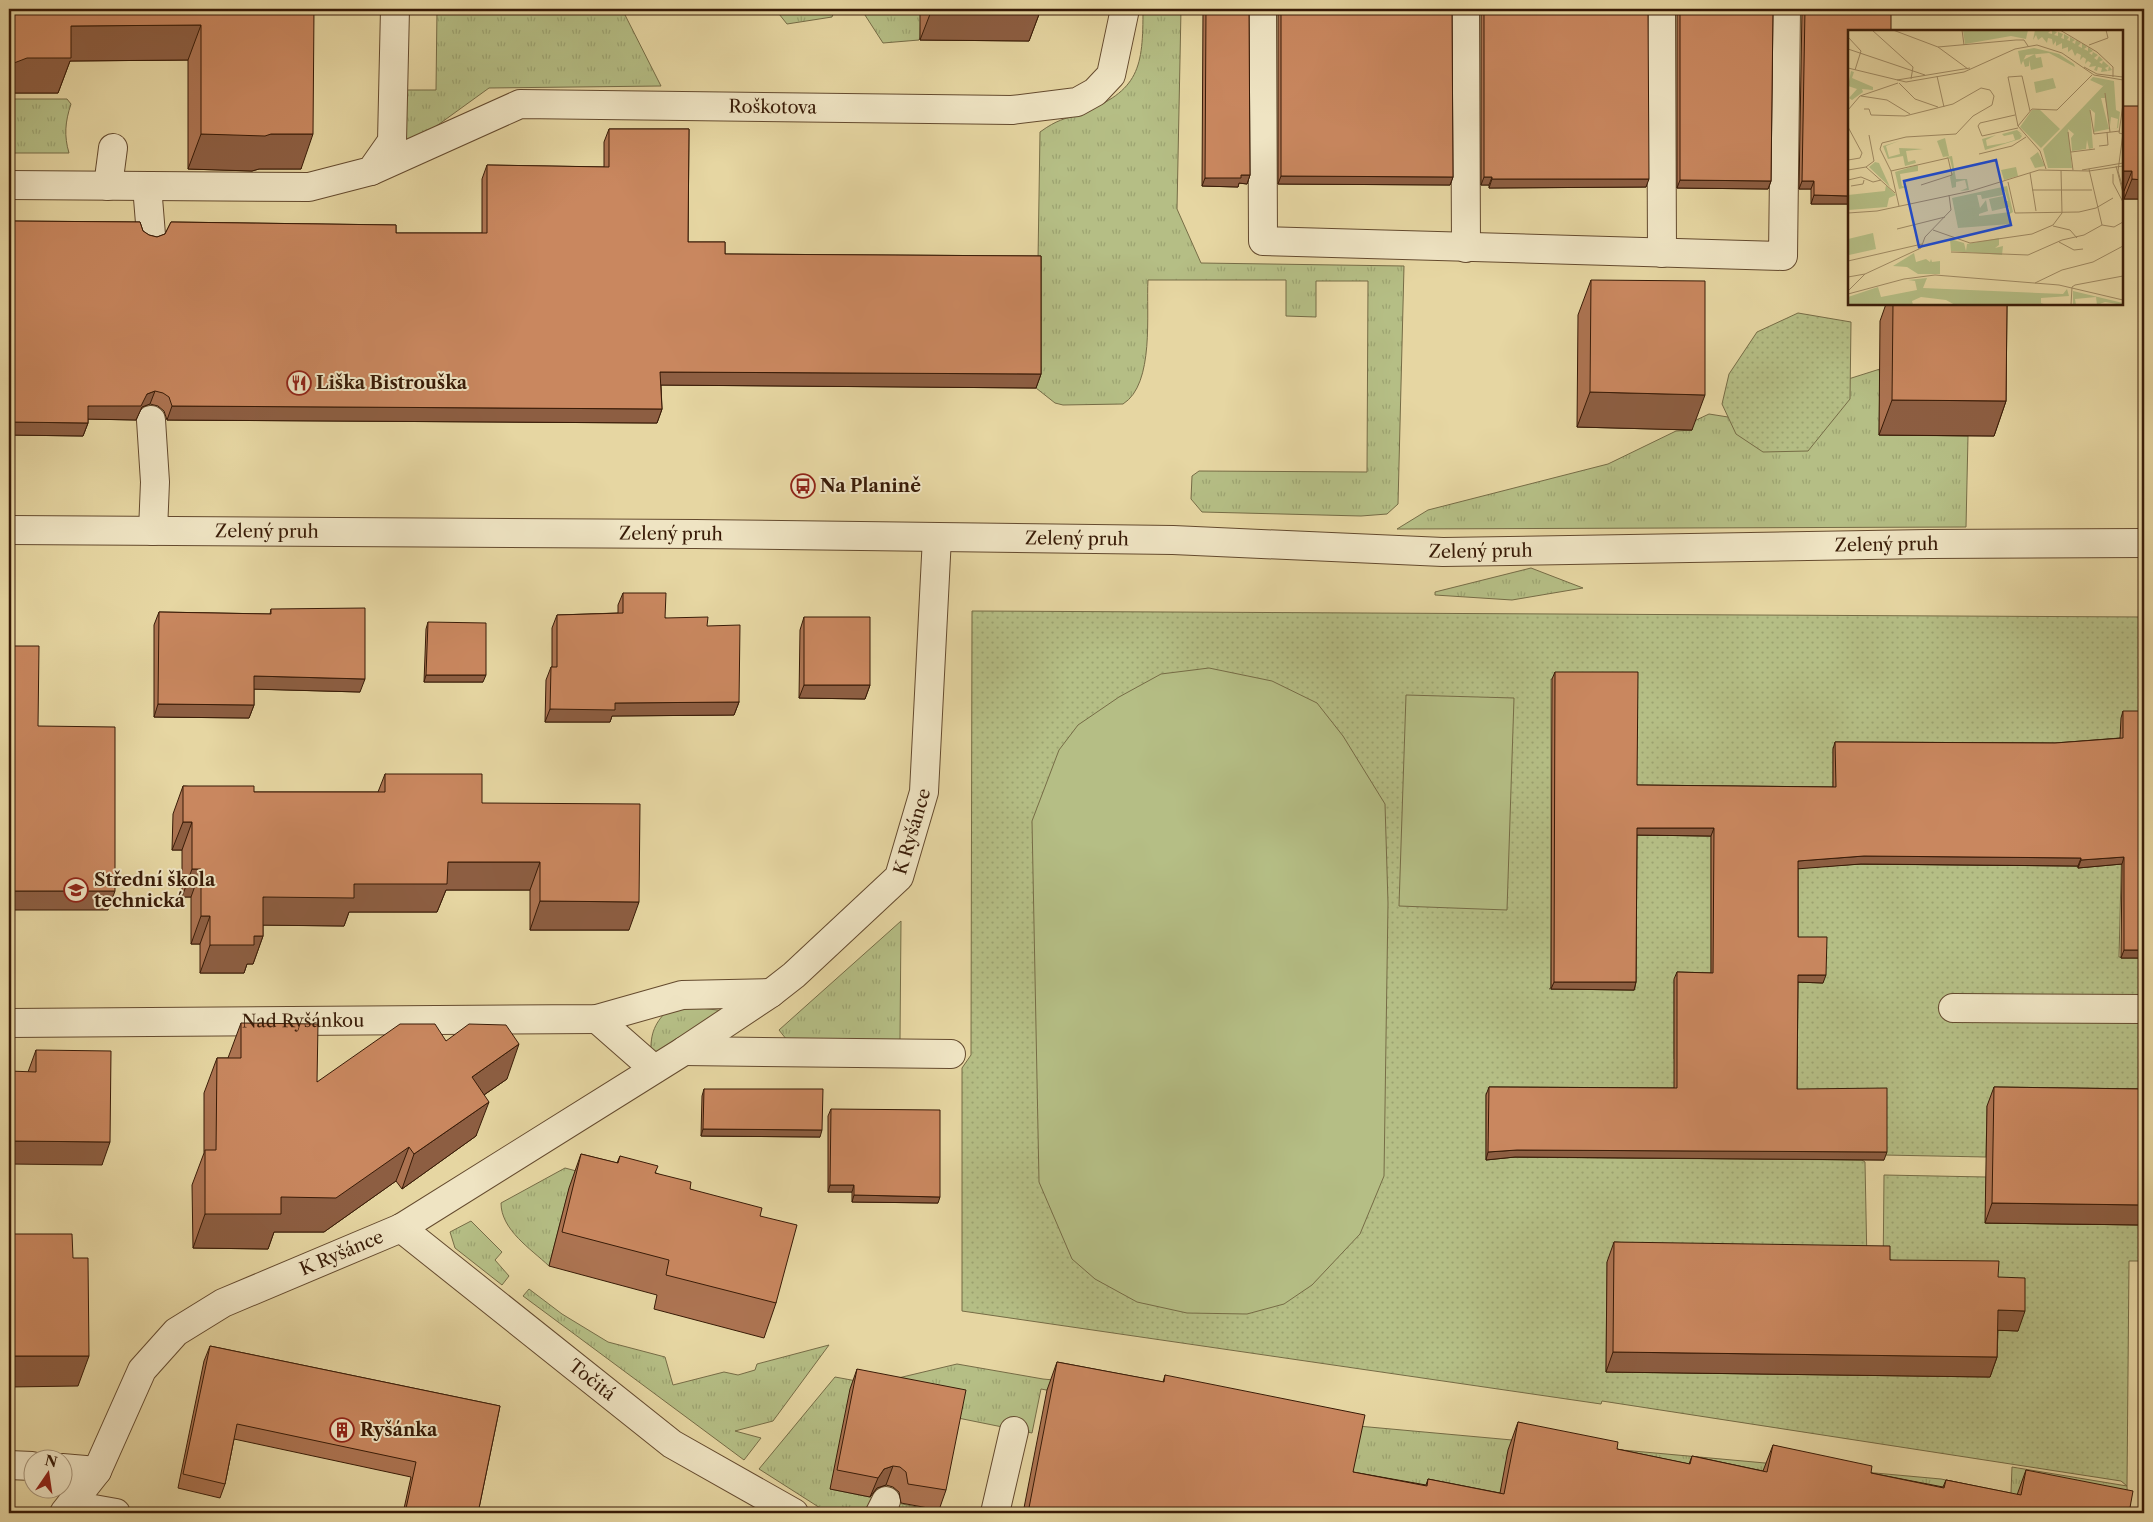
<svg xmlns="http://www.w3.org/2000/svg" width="2153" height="1522" viewBox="0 0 2153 1522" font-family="'Libre Caslon Text',serif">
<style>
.grass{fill:url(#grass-tufts);stroke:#766c46}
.park{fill:url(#park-dots);stroke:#766c46}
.garden{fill:#b5be85;stroke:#766c46}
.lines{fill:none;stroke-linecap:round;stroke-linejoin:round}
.minor-casing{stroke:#644a2e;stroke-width:30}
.minor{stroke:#efe4c3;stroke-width:28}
.wall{fill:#ad7452;stroke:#381b07}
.shaded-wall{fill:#8d5e42;stroke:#381b07}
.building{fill:#c9875f;stroke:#381b07}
.labels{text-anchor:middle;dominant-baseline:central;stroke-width:4;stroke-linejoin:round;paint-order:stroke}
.street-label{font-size:18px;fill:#381b07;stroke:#efe4c3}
.poi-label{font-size:18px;font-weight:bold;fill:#381b07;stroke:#efe4c3;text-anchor:start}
.inset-road{fill:none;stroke:#a08b64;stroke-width:1}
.view{fill:#1d4ed8;fill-opacity:0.15;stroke:#1d4ed8;stroke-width:2.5}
.inset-edge{fill:none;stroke:#381b07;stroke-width:2.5}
</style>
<defs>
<pattern id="grass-tufts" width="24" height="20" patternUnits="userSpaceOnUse" patternTransform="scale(1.25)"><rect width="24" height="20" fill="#b5be85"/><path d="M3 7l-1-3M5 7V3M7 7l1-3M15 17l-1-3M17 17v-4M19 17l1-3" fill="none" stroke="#9ca371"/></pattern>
<pattern id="park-dots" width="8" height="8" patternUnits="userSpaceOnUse" patternTransform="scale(1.25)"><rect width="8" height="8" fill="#b5be85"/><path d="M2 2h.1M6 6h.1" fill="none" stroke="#9ca371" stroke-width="1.8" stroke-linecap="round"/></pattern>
</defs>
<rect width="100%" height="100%" fill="#e6d6a2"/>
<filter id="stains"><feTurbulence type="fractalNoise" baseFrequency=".004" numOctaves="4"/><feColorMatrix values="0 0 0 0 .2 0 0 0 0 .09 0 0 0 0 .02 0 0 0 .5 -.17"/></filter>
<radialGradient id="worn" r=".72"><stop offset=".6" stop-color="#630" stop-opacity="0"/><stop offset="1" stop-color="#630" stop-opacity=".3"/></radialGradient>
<path class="grass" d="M437,9H622L661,86L489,88L406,148L391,155L404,90H436Z
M775,9H835L832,17L787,24Z
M850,9H921L920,37L919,40L883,43L863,12Z
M1143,9H1181L1177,209L1201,263L1404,266L1398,504L1387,514L1361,516L1202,512L1191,499L1192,476L1199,471L1367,472L1368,281H1316V317L1286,316V280H1148C1146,312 1155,384 1123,404L1063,405L1055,403L1036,388L1040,132C1058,119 1063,120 1081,113C1140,91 1143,67 1143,9Z
M12,99H67L71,104C65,122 64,136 69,153H9V101Z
M1880,369L1879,435L1968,436L1966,527L1397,529L1428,510L1608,464L1676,431L1692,430V422L1709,414L1728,417Z
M1531,568L1583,588L1512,600L1435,595V592Z
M901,921L900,1041L798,1054L779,1030Z
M691,1007L726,1011L662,1055L651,1054C650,1033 655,1022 670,1008Z
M565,1168L611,1180L569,1189L549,1266C531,1249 501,1230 501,1203Z
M471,1221L502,1252L495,1260L509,1276L502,1285L455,1248L450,1232Z
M529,1289L562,1314L608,1342L665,1357L673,1385L724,1372L738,1375L755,1370L757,1364L829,1345L773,1421L735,1431L761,1438L744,1460L523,1296Z
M957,1364L1043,1379L1191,1393L1358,1426L1941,1479L2011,1493L2012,1467L2127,1486L2128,1513H1450L1154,1410L1041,1389L1032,1433L958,1418L830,1489L875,1498L869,1513H828L759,1469L835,1377L873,1384Z
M897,1503L938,1511V1513H895Z"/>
<path class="park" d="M1798,313L1851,322L1850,399L1808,451L1763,452L1736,434L1722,404L1729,374L1757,332Z
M972,611L2144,617V718L2121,795L1835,747H1833V794L1635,792L1637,679H1551V987L1549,989L1635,990V835L1711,836V980H1674V1059L1714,1095L1486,1093V1159L1488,1157L1862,1160L1865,1162L1867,1265L1607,1262L1606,1372L1883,1280L1884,1175L1986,1177V1223L2144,1225V1261H2129L2127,1486L2121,1481L1602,1401L1601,1404L962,1311V1068L971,1055Z
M1796,835L1835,864L2078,866V868L2122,838L2119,957L2144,958V1109L1987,1106L1986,1157L1884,1155V1096H1794Z"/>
<path class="garden" d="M1209,668L1272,681L1317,703L1343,736L1385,804L1388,903L1384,1176L1360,1234L1312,1285L1284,1304L1247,1314L1187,1313L1137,1302L1095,1279L1072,1259L1039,1182L1032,821L1059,750L1078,725L1119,697L1161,674Z
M1406,695L1514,698L1507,910L1399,906Z"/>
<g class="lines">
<g class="minor-casing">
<g id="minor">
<path d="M1262,9L1263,241L1783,256L1786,9"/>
<path d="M1465,9L1466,248"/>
<path d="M1661,9L1662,253"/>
<path id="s1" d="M371,171L520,104L1012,110L1077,102L1095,92L1111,75L1125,9"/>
<path d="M9,185L309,187L371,171L392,141L395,9"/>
<path d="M108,186L113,148"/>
<path d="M147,186L151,235"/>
<path d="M151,420L155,482L153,531"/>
<path id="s2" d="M9,530L695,534L1173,540L1443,552L1928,544L2144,543"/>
<path d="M1953,1008L2144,1009"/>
<path d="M597,1019L654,1069"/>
<path id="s3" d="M9,1023L597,1019L682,995L771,993"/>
<path d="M684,1051L951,1054"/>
<path id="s4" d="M401,1228L672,1444L794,1513"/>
<path d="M9,1465L32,1466"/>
<path d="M62,1468L97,1471"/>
<path d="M71,1505L116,1513"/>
<path id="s5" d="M64,1513L97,1471L142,1370L176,1332L223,1303L401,1228L684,1051L771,993L794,975L899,877L924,792L937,537"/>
<path d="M880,1513L886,1501"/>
<path d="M995,1513L1014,1431"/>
</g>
</g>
<use href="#minor" class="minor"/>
</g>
<path class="wall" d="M9,9H314L301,169H259L252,171L188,169V60L70,61L58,93H15L9,95Z
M920,9H1041L1029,41L920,40Z
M1203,9H1249L1250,175L1247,184L1239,183L1238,187L1202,186Z
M1278,9H1452L1453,177L1450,185L1278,184Z
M1481,9H1648L1646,187L1489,188V185H1481Z
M1677,9H1773L1771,181L1768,189L1677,188Z
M1802,9H1891L1849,31V204H1811V189H1799Z
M2144,106V199H2124V191Z
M609,129H689L688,242H725V254L1041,256V374L1036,388L661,385L662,409L657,423L167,420L164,411L158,406L150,404L142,407L136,420L88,419V423L83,436L9,435V221L140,222L143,231L149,235L157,237L165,234L171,222L396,225V233H482V179L487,165L604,167V142Z
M1591,280L1692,430L1577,427L1578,315Z
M1886,304H2007L2006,401L1994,436L1879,435L1880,321Z
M623,593L665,618L707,626L739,702L734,715L612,716L610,722H545L546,680L551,667H552V628L557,615L618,613V605Z
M271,609L360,692L254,689V705L249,718L154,717V625L159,612L270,614Z
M804,617L870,685L865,699L799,698L800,630Z
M428,622L483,682H424L426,629Z
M1555,672L1637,785L1833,787V749L1835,742L2055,743L2120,738L2121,718L2123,711L2144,958H2121L2122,864L2078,868V866L1861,864L1798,868V937L1823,983L1798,982L1797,1089L1884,1160L1515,1157L1486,1160V1095L1489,1087L1674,1088V979L1677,972L1711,973V836L1637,835L1636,982L1634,990L1551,989L1552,679Z
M385,774L482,803L629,930H530V890H446L437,912H349L344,926L263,925V936L253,964H247L244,973H200V944H191V897H182V850H172L173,814L183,786L254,792H378Z
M241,1023L317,1082L446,1041L507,1079L484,1095L476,1136L402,1189L396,1181L324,1232H274L268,1249L193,1248L192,1185L204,1153V1093L217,1058H228Z
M36,1050L102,1165L28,1072Z
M1994,1087L2144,1089V1225L1985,1223L1987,1106Z
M704,1089L820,1137L701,1136L702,1096Z
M831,1109L938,1203L852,1202V1192H828V1116Z
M581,1154L617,1163L620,1156L690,1189L760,1216L776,1303L764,1338L654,1309L657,1295L549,1266L569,1188Z
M1614,1242L1890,1260L1998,1277L2018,1331L1998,1330L1997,1357L1990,1377L1606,1372L1607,1262Z
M210,1346L500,1406L478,1513H403L411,1477L234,1439L225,1484L220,1498L178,1488L204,1361Z
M1057,1362L1163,1382L1165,1375L1353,1472L1426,1485L1428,1479L1500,1493L1508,1450L1518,1422L1617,1449L1689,1464L1692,1456L1763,1471L1773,1445L1871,1473L1943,1487L1946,1480L2017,1495L2026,1470L2129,1513H1023L1047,1390Z
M857,1369L946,1490L939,1510L901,1503L899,1492L893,1487L886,1485L877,1488L870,1497L830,1489L850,1389Z"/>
<path class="shaded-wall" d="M932,9H1041L1029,41L920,40Z
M201,25L188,60L70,61L58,93H15L9,95V78L14,63L71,26Z
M201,134H313L301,169H259L252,171L188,169Z
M2122,171H2132L2124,191H2122Z
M1241,175H1250L1247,184L1239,183L1238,187L1202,186L1205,178Z
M1281,176L1453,177L1450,185L1278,184Z
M1484,177H1492L1489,185H1481Z
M1492,179H1649L1646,187L1489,188Z
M2132,179L2144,180V199H2124Z
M1680,180L1771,181L1768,189L1677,188Z
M1802,181H1814L1811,189H1799Z
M1814,195L1849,196V204H1811Z
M660,372L1041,374L1036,388L655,385Z
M155,391L150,404L142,407L136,420L83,419L88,406L147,394Z
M1590,392L1705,395L1692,430L1577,427Z
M1892,400L2006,401L1994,436L1879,435Z
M172,406L662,409L657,423L167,420Z
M9,422L88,423L83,436L9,435Z
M426,675H486L483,682H424Z
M254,676L365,679L360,692L249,689Z
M804,685H870L865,699L799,698Z
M739,702L734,715L612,716L610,722H545L550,709L615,703Z
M158,704L254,705L249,718L154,717Z
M183,822H192L182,850H172Z
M1637,828H1714L1711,836L1635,835Z
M1864,856L2081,858L2078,866L1861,864L1796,869L1798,861Z
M2124,857L2122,864L2078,868L2081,860Z
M448,862H540L530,890H446L437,912H349L344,926L253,925L263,897L354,884Z
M192,869H201L191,897H182Z
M9,891H115L108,910H9Z
M540,901L639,902L629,930H530Z
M201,916H210L200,944H191Z
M254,936H263L253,964H247L244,973H200L210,945Z
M2124,950H2144V958H2121Z
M1798,975H1826L1823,983L1795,982Z
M1554,982H1636L1634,990L1551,989Z
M519,1044L507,1079L459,1112L472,1077Z
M489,1102L476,1136L402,1189L414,1154Z
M703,1129L822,1130L820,1137L701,1136Z
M9,1141L110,1142L102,1165L9,1164Z
M409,1147L396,1181L324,1232H274L268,1249L193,1248L205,1214L281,1197Z
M1517,1150L1887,1152L1884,1160L1515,1157L1486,1160L1488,1152Z
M830,1185H854L852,1192H828Z
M854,1195L940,1197L938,1203L852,1202Z
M1992,1203L2144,1205V1225L1985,1223Z
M1998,1310L2025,1311L2018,1331L1991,1330Z
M1613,1352L1997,1357L1990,1377L1606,1372Z
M9,1356H89L78,1386L9,1387Z
M893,1466L886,1485L877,1488L870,1497L878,1478L884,1469Z"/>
<path class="building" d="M9,9H314L313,134H271L265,136L201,134V25L71,26V58H27L14,63L9,61Z
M1206,9H1249L1250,175H1241V178H1205Z
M1281,9H1452L1453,177L1281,176Z
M1484,9H1648L1649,179H1492V177H1484Z
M1680,9H1773L1771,181L1680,180Z
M1805,9H1891V31H1849V196L1814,195V181H1802Z
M2122,106H2144V180L2132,179V171H2122Z
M609,129H689L688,242H725V254L1041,256V374L660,372L662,409L172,406L169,397L163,393L155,391L147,394L141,406H88V423L9,422V221L140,222L143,231L149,235L157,237L165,234L171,222L396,225V233H487V165L609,167Z
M1591,280L1705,281V395L1590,392Z
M1893,304H2007L2006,401L1892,400Z
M623,593H666L665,618L708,617L707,626L740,625L739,702L615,703V710L550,709L551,667H557V615L623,613Z
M365,608V679L254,676V705L158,704L159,612L271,614V609Z
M804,617H870V685H804Z
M428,622L486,623V675H426Z
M9,646H39L38,726L115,727V891H9Z
M1555,672H1638L1637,785L1836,787L1835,742L2055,743L2123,738V711H2144V950H2124V857L2081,860V858L1864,856L1798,861V937H1827L1826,975H1798L1797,1089L1887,1088V1152L1517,1150L1488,1152L1489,1087L1677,1088V972L1713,973L1714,828H1637L1636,982H1554Z
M385,774H482V803L640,804L639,902L540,901V862H448L447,884H354V898L263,897V936H254V945H210V916H201V869H192V822H183V786H254V792H385Z
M241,1023L318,1024L317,1082L400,1024H435L446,1041L469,1024L506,1025L519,1044L472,1077L489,1102L414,1154L409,1147L336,1198L281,1197V1214H205V1150H216L217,1058H241Z
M36,1050L111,1051L110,1142L9,1141V1071L36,1072Z
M1994,1087L2144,1089V1205L1992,1203Z
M704,1089H823L822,1130L703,1129Z
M831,1109L940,1110V1197L854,1195V1185H830Z
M581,1154L618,1163L620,1156L658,1166L655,1173L691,1182L690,1189L762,1208L760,1216L797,1225L776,1303L666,1275L669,1260L562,1232Z
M9,1234H72L73,1258H88L89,1356H9Z
M1614,1242L1890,1246V1260L1999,1261L1998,1277L2025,1278V1311L1998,1310L1997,1357L1613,1352Z
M210,1346L500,1406L478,1513H405L416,1462L237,1424L225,1484L183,1474Z
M1057,1362L1164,1382L1165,1375L1365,1415L1353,1472L1427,1486L1428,1479L1504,1494L1518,1422L1618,1442L1617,1449L1690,1464L1692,1456L1767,1472L1773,1445L1872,1466L1871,1473L1944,1488L1946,1480L2021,1495L2026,1470L2133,1491L2129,1513H1028Z
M857,1369L966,1390L946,1490L908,1484L906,1472L900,1467L893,1466L884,1469L878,1478L837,1470Z"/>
<defs>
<g id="restaurant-ring" transform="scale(1.25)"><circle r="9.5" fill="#efe4c3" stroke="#8f2418" stroke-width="1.5"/><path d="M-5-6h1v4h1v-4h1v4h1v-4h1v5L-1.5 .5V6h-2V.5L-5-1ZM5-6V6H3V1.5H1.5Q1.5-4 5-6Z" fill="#8f2418"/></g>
<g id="bus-ring" transform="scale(1.25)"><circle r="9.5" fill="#efe4c3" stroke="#8f2418" stroke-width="1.5"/><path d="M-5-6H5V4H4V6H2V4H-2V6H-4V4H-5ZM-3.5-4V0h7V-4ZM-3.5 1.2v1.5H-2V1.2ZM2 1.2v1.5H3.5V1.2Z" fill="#8f2418"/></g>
<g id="university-ring" transform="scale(1.25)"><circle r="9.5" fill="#efe4c3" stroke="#8f2418" stroke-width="1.5"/><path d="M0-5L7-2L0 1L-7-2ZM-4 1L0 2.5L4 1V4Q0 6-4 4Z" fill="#8f2418"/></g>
<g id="building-ring" transform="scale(1.25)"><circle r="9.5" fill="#efe4c3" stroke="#8f2418" stroke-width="1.5"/><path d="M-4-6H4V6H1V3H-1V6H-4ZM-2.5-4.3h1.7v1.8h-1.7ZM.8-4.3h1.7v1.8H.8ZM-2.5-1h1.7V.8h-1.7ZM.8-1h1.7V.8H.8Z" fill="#8f2418"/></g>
</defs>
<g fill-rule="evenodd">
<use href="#restaurant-ring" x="299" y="383"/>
<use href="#bus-ring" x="803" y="486"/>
<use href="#university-ring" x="76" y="890"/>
<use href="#building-ring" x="342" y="1430"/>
</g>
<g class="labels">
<g class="street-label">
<text stroke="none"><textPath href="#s1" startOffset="416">Roškotova</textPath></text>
<text stroke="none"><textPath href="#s2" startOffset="258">Zelený pruh</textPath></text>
<text stroke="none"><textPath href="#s2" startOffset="662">Zelený pruh</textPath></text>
<text stroke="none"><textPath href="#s2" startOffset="1068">Zelený pruh</textPath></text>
<text stroke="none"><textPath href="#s2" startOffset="1878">Zelený pruh</textPath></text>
<text stroke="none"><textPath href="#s2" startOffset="1472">Zelený pruh</textPath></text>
<text stroke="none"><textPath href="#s5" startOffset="1122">K Ryšánce</textPath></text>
<text stroke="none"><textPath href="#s3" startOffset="294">Nad Ryšánkou</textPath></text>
<text stroke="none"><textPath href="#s5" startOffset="399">K Ryšánce</textPath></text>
<text stroke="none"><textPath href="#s4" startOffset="244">Točitá</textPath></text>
</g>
<g class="poi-label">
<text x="316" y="383">Liška Bistrouška</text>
<text x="820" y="486">Na Planině</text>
<text x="94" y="880">Střední škola<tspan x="94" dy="21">technická</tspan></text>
<text x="360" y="1430">Ryšánka</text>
</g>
</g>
<g transform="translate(1848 30)">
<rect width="275" height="275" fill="#e6d6a2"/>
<path d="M186,18L211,24L226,34L227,37L201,23L178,25L173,35L170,21ZM245,47L266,51L268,80L272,82L270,98L262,99L269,98L270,89L263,87L262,96L257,68H253L261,99L246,102L247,83L242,79L245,118L241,119L239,110L238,119L224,121L223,108L226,104L220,99L224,138H200L195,119L260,51L255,56L242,50ZM191,79L212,99L193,118L172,97L184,80ZM169,100L175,105L171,103L174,106L172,109L137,120L134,109L148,105L138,110L139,116L157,113L167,110L165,104L156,106L154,104ZM97,108L101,126L95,127L89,111ZM51,111L38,116L41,127L52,124L51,118L75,119L58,121L60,132L67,130L68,133L57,136L55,126L40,129L35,116ZM190,122L197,136L187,138L182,128ZM104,126L108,149H119L121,160L112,161L119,158L117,150L108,152V157L104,158L102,147L105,142L102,129L98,127ZM69,135L70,136V141L52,144L54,156L60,157L51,159L47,142ZM168,137L170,146L156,150L153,140ZM38,155L48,165L41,168L39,177L0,180V165L37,161ZM151,208V215L147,218L155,216L154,225L103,221L102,209L116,213L118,221L119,214ZM66,223L68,232L78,229L82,232L83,229L84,232L92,231V244H70L59,237L45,236Z" fill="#b5be85"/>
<path d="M27,132L31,133L42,157L21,137ZM79,248L75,258L215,264L219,259L221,266L193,268V273L198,275H107L98,270L73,267L64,271L65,275H0V267L30,257L33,267L69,260L67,251L60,250ZM225,261L275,273V275L257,272L249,275L248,267L227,269L228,275H225Z" fill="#b5be85"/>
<path d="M3,41L6,42L4,48L25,57V60L14,59L15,62L4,70L1,68L9,59L0,56ZM159,156L165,182L160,185L162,194L110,198L104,168ZM154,161H157L160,171H156L155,166L141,169L144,181L161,177L162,182L131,186V184L140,181L138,170L132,178L129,165H133L134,169L155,165Z" fill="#b5be85" fill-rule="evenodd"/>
<path d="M115,0L117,1L180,0L178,9L163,6L117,14ZM187,0H203L200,3L204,4V0L209,2L206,5L210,6V2L215,4L213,8L216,9V4L221,7L219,10L222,11V7L227,10L224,12L227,14L228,10L233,13L230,16L234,18V13L239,17L236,19L240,21V17L245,21L241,23L244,25L245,22L250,25L246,28L249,30L251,26L255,30L251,32L254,34L255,31L261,36L257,38L260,41L261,36L264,40L260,41L253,42L254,38L250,37L249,41L246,40L248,36L241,37L243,33L240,31L237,34L238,29L235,27L232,30L233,25L229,23L227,26L224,19L220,22V17L214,19V13L208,16V11L205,15L204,9L200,8L199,13L194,7L190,10L188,5L185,10ZM187,24L188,28L193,27L195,37L183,40L181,30V36L177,37L175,30ZM205,48L208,58L188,63L186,52ZM128,166L130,176L124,177L126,191L122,195L116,196L109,173L117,168L124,173L123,167ZM25,203L28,219L1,225L0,209Z" fill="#b5be85"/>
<path class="inset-road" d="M24,0L65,37L63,49M45,0L90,17L120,39M114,0L116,15M212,0L249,22L265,37V47M0,7L13,21L7,40M241,15L260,8L258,0M90,17L168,10H176L180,16M0,19L77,45M236,37L249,44L275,47M0,38L58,52L116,42L167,19L189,15L214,23L246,45L275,50M89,46L96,77M49,50L122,38M51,53L67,69L90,77M257,63L262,102M13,66L39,70L62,84M275,74L271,103L275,104M16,79H21L23,85L57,86L105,74L133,58L142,60L146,66L144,75L125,86L108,104L58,107L34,113L32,119L43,141L51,176M0,80L12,66L50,53M242,80L246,104L272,101M167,85L132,93L130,96L134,106L170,98M170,96L160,47L174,46L182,81M0,97L14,123L12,128L0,130M220,102L225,140M275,103L270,141L275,159M251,116L260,115L259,102M223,122L247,119M131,124L164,116L178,107M268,136L275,163M18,137L26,131L21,105M198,139L192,121L170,96L184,79L209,80L244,45M241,139L254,195M0,140L18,137L47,163M234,140L275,133M43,141L100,128L104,145L73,155M182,143L188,181M265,144V153L275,172M0,150L13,147L25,152L33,150M160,152L167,183L231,182L248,178L265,168M3,156L15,154L16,150M184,160H244M0,183L29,181L123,161L191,140L241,141L275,136M254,195L266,197L275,192M205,196L222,200L229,208M49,199L97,187M85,200L122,213L184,204L205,195L214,183L213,140M211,212L226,220L235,219M103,222L180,225L214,210L236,205L254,195M0,231L74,214M0,247L17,244M187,253L214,240L245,232L275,216M0,261L17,244L73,218L77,207L103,180L101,165M0,264L56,249L87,245L211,255L275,270M223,275L224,257L227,255L275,246"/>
<path class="view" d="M148,130L163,195L71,217L56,151Z"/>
<rect width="275" height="275" class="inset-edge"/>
</g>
<rect width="2153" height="1522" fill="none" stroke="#e6d6a2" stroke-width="30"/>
<rect x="10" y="10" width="2133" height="1502" fill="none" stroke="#381b07" stroke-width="2.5"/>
<rect x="15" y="15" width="2123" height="1492" fill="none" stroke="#381b07"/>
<g transform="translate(48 1474) rotate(13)"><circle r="24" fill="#efe4c3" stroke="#a69478"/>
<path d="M0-4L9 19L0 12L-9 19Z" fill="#8f2418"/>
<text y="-8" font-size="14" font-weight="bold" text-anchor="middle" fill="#381b07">N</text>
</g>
<rect width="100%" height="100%" filter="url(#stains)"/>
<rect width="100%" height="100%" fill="url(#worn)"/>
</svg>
